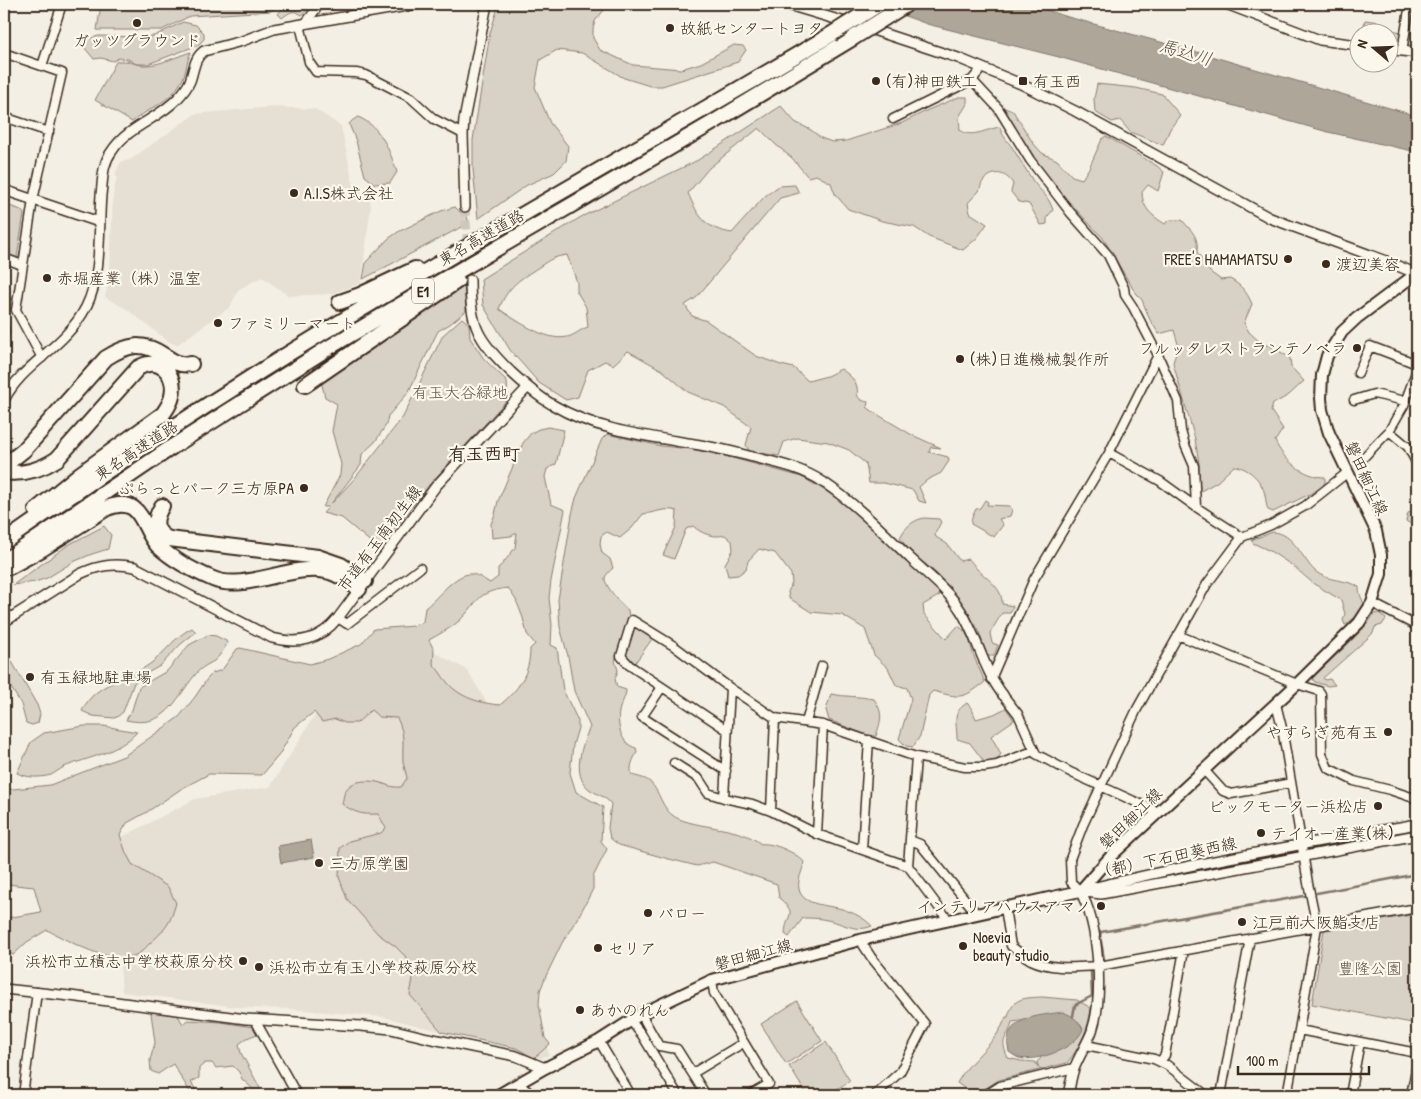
<svg xmlns="http://www.w3.org/2000/svg" width="1421" height="1099" viewBox="0 0 1421 1099" font-family="'Patrick Hand','Klee One',sans-serif">
<style>
.built{fill:#e5dfd4}
.green{fill:#d8d1c6;stroke:#8a7e72;fill-rule:evenodd}
.water{fill:#afa69a;stroke:#817468}
.lines{fill:none;stroke-linecap:round;stroke-linejoin:round}
.stream{stroke:#817468;stroke-width:2.5}
.tertiary-tunnel{stroke:#cec8bc;stroke-width:9;stroke-dasharray:9 4.5;stroke-linecap:butt}
.minor-casing{stroke:#3b2a1e;stroke-width:11}
.tertiary-casing{stroke:#3b2a1e;stroke-width:12}
.secondary-casing{stroke:#3b2a1e;stroke-width:14}
.motorway-casing{stroke:#3b2a1e;stroke-width:18}
.minor{stroke:#fbf7ec;stroke-width:8}
.tertiary{stroke:#fbf7ec;stroke-width:9}
.secondary{stroke:#fbf7ec;stroke-width:10}
.motorway{stroke:#fbf7ec;stroke-width:14}
.motorway-bridge-casing{stroke:#3b2a1e;stroke-width:18;stroke-linecap:butt}
.motorway-bridge{stroke:#fbf7ec;stroke-width:14}
.poi-dot{fill:#3b2a1e;stroke:#fbf7ec;stroke-width:2}
.labels{text-anchor:middle;dominant-baseline:central;stroke-width:4.5;stroke-linejoin:round;paint-order:stroke}
.shield{fill:#fbf7ec;stroke:#75685c;stroke-width:1}
.shield-label{font-size:15px;font-weight:bold;fill:#3b2a1e}
.poi-label{font-size:16px;fill:#3b2a1e;stroke:#fbf7ec;text-anchor:start}
.street-label{font-size:16px;fill:#3b2a1e;stroke:#fbf7ec}
.park-label{font-size:16px;fill:#625448;stroke:#fbf7ec}
.water-label{font-size:18px;font-style:italic;fill:#645549;stroke:#fbf7ec}
.neighbourhood-label{font-size:18px;font-weight:bold;fill:#3b2a1e;stroke:#fbf7ec}
</style>
<rect width="100%" height="100%" fill="#f3efe4"/>
<filter id="ink" filterUnits="userSpaceOnUse"><feTurbulence type="fractalNoise" baseFrequency=".02" numOctaves="2"/><feDisplacementMap in="SourceGraphic" scale="10" xChannelSelector="R" yChannelSelector="G"/><feConvolveMatrix kernelMatrix="1 2 1 2 8 2 1 2 1" color-interpolation-filters="sRGB"/></filter>
<g filter="url(#ink)">
<path class="built" d="M271,107L315,109L341,126L354,188L366,191L371,205L361,283L331,294L289,296L262,277L239,289L230,307L177,345L169,342L128,310L105,297L110,276L113,194L117,177L115,174L121,162L130,160L195,114Z
M407,637L467,670L523,762L535,1006L549,1055L541,1058L479,1037L435,1030L384,1017L291,1009L245,1008L122,992L113,842L195,799L270,787L325,699Z"/>
<path class="green" d="M101,4H280L271,11L190,16L162,30H97Z
M286,4H314L302,15C293,9 290,12 282,18L278,14Z
M499,4H609L595,21L593,29V38L600,50L633,65L681,69L701,63L734,45L743,46L746,50L738,62L662,86H650L624,78L582,53L557,50L540,60L535,87L550,123L568,146L566,161L554,173L527,185L478,219L473,169V140L490,33Z
M1411,15L1417,17V49L1406,47Z
M1365,20L1379,22V28L1402,32L1398,44L1389,42L1388,32H1372L1363,30Z
M183,22L196,25L204,33V39L198,45L148,64H136L128,59L119,58L113,61L101,58L94,59L79,41L99,36L142,37L154,36Z
M191,52C186,62 187,72 181,82C171,102 148,108 132,122L95,100L116,62C127,58 135,66 146,65C161,65 177,56 191,52Z
M1097,84L1136,88L1162,94L1180,115L1170,129L1163,145L1130,132L1120,120L1112,122L1095,112L1094,99Z
M959,97H967V104L959,117L960,130C972,139 986,129 1000,127C1002,136 1007,140 1012,147C1019,158 1026,170 1033,181C1042,193 1048,195 1053,210L1047,217V224L1041,225L1029,204L1019,202L1011,192L1013,184C1006,172 994,170 984,180C981,183 981,187 979,191C976,195 971,199 968,203L970,213L987,224L977,238L963,250L929,237L914,227L882,221L848,209L835,194L831,183L816,175L808,177L792,158L775,144L759,128L709,168L688,193C698,217 706,229 732,233L765,196L779,186L795,185L799,193L780,198L696,298L685,305L692,316L707,321L756,356L781,365L794,368L808,381L827,376L841,369C847,373 855,379 857,387C858,392 856,396 860,399C862,401 865,401 868,402L867,407L875,413L912,435L941,448L931,447L929,452L948,457L949,461L941,473L927,480L919,487L926,503L919,501L913,490L884,483H869L866,464L849,450L828,442L797,438L784,442L779,456L749,451L746,445L751,427L724,407L688,392L662,370L628,351L613,365L605,361L588,370L578,397L566,400L539,383L510,350L483,305L481,279L581,217L698,160L781,106L795,122L811,130L821,138L832,142L846,141L902,123L928,110ZM567,255L577,282V292L586,307L588,327C581,329 574,336 567,337C546,342 516,320 499,309C508,286 519,280 539,267C551,259 553,257 567,255Z
M1002,107L1013,111L1033,143L1042,153L1057,160L1072,176L1082,179L1089,168L1102,139L1106,136L1157,166L1164,172L1158,191L1148,185L1142,192C1142,208 1152,216 1165,224L1170,220H1182C1192,232 1199,236 1197,252L1210,272L1221,280L1230,279C1241,285 1247,292 1252,304L1244,323L1249,332L1262,344L1271,346L1290,358L1291,367L1304,381L1289,395L1273,404L1271,411L1283,429L1275,441C1283,460 1304,477 1325,477V482L1322,488L1273,512L1268,510C1266,505 1266,500 1265,495C1262,480 1248,467 1234,466L1217,482L1199,492V463L1195,439L1173,363L1178,344L1174,330L1159,334L1150,320L1142,300L1133,289L1103,238L1065,198L1032,156Z
M358,117C382,127 389,150 397,172L390,183L375,184L365,176L356,141L349,124L353,120Z
M4,204L21,210L24,214L17,257L12,260L4,258Z
M455,207L461,213H466L469,223L363,279L366,262L388,239L398,232L441,211Z
M464,285L466,311L450,324L438,331L408,393L388,416L386,425L375,442L362,454L361,465L331,504L355,478L403,417L443,335L462,318L469,324L470,338L484,359L507,381L508,399L429,485L379,549L342,518L323,513L329,507H323L340,475L341,464L332,431L337,404L325,397L321,381Z
M4,297L14,299L7,317L10,332L4,358Z
M548,427L564,430L556,464L547,469L545,477L551,504L565,510L551,581L549,598L552,625L551,645L557,648L563,690L578,721V728L573,745L570,773L576,792L603,807L601,841L607,849L593,877V889L581,912L562,943L545,978L540,991L539,1004L545,1038L550,1044L534,1058L516,1048L442,1032L410,995L414,973L407,958L395,946L378,934L347,899L339,877L340,848L349,841L381,833L386,828L378,814C362,815 355,813 342,804C343,801 343,796 345,792C350,780 367,780 377,782C387,784 390,788 401,787L407,778C406,773 404,767 403,762C402,744 406,736 397,718L379,717L371,710L357,723H345L335,719L322,722L314,712L295,727L279,755L262,775L209,774L181,789L147,812L127,823L120,835L126,853L132,864L168,887L176,903C170,924 166,929 149,944C146,947 142,952 138,954C113,967 69,941 47,930L27,942L13,955L4,950V929L7,918L41,912L34,887L7,884L4,886V790L50,785L124,756L179,717L195,697L207,679L213,673L222,670L237,649L240,648L310,664L328,659L361,644L374,629L414,626L423,622L425,608C437,599 456,572 472,574C478,575 485,580 490,583L498,577V568C505,563 509,554 515,548L517,533L511,536L492,538L491,524L495,514L498,501L523,443L531,433L539,429ZM508,588L516,600L523,618L527,634L535,644L530,649C530,674 518,690 500,705C480,703 460,698 447,682C441,675 440,671 433,664L434,650L429,640C439,634 450,629 459,621C480,601 475,592 508,588Z
M607,434L661,446L691,449L725,456L802,477L839,499L938,590L940,595L923,605L924,614L946,639L958,626C971,633 970,648 975,659C978,667 982,674 985,682C962,700 960,698 933,691L929,695L920,736L913,747L906,746L899,739L911,699L907,688L896,685L888,668L874,655L865,629L842,615L811,612L789,598L788,592L792,583L791,574L775,553L759,549L748,561L746,569L738,575L728,576L725,564L733,550L732,541L725,535C713,538 702,534 693,526L686,529L674,559L663,555L676,527L677,511C664,507 656,513 643,514L632,528L620,538L607,532L601,536L600,544L602,553L610,559L613,568C610,571 606,574 605,578C604,585 622,606 628,610L629,616L615,661L618,670L615,679L617,687L626,690C626,698 620,704 619,712C617,726 621,744 636,748L637,752C633,760 629,767 632,775C638,777 646,778 650,782C662,794 661,811 679,819C704,829 741,827 761,844C772,842 797,853 804,862C803,871 797,879 799,889C802,906 829,905 842,909C854,913 863,917 872,926C856,933 843,923 827,920C819,918 811,918 803,918L789,937L785,934C786,913 799,915 779,898L777,884L713,862L697,866L665,858L619,845L610,838L608,828L611,804C605,796 596,794 589,789C571,775 582,744 590,727L574,691L568,656L560,627L558,600L572,514L576,498L602,439Z
M985,500L988,502L987,505L1010,506L1012,510L1010,516L999,519L1003,525L994,537L971,524L972,517L976,509L980,508Z
M1417,509V528L1406,521L1408,513Z
M924,518L939,519L941,522L935,534L936,537L947,544L960,561L968,559C973,562 973,565 977,569C987,579 1003,588 1002,604L1013,606L1010,613H1002L990,633L992,643L998,645L994,656H987L978,629L961,602L937,574L916,556L912,554L900,538C904,528 913,520 924,518Z
M104,526L111,535L108,549L92,554L73,562L47,578L35,582L13,585L68,545Z
M1273,532C1294,533 1302,559 1315,571C1327,582 1348,579 1359,587C1359,597 1363,598 1364,606L1357,616L1345,625L1343,620L1345,614L1341,600L1314,584L1293,566L1270,551L1253,543L1251,540Z
M1379,613L1386,619L1382,625L1375,627L1373,633L1369,637L1323,678L1325,680L1330,679L1335,685L1328,686L1315,682L1312,678L1345,647L1368,623L1374,614Z
M634,626L652,639L635,663L626,655Z
M192,628L196,632L181,644L160,666L142,676L134,683L123,712L117,717L114,718L93,716L82,711C95,682 126,681 150,664C165,653 175,636 192,628Z
M208,635L216,636L228,642C224,649 220,656 214,661C207,665 200,668 195,675C174,701 166,729 126,720L132,710L139,687L167,671L189,645Z
M8,655L37,705L40,714L38,723L32,725L26,723L21,704L4,676V658Z
M831,694C845,697 860,696 874,699C884,714 881,720 876,736H869L829,720L826,710Z
M967,703L972,709L976,719L994,714L1006,708L1014,720L991,736L1001,754L996,761L985,763L970,743L957,739C957,722 951,713 967,703Z
M84,726H104L137,732C118,753 89,757 64,767C60,769 55,773 51,775C40,778 27,778 17,773L31,742L44,733Z
M1417,914V1024L1312,1004L1324,930Z
M1042,997L1077,1000L1091,1008C1088,1030 1081,1046 1067,1063L999,1080L974,1095L957,1083C970,1058 996,1045 1006,1017H1008C1013,997 1024,998 1042,997ZM1043,1018L1045,1054L1037,1062L1039,1068L1035,1062L1021,1061L1008,1058C998,1036 1009,1039 1012,1022Z
M797,1001L822,1041L786,1064L761,1024Z
M159,1011L177,1014L183,1024L187,1020L221,1022L253,1027L257,1034L247,1038L239,1044L241,1053L260,1088L256,1092L242,1079L239,1072L233,1066L216,1068L212,1063H205L199,1068V1078L191,1082L199,1095H192L173,1064L158,1074L151,1071L150,1060L155,1043L151,1013Z
M826,1042L850,1081L827,1095H807L789,1066Z"/>
<path class="water" d="M872,4H1029L1068,17L1190,50L1417,116V152L1328,132L1055,56L927,24Z
M311,840L314,857L281,863L278,846Z
M1063,1012C1073,1016 1078,1020 1083,1029C1076,1048 1039,1062 1019,1058C1016,1057 1012,1054 1009,1052C1000,1017 1038,1016 1063,1012Z"/>
<g class="lines">
<path class="stream" d="M1317,893L1417,874
M1104,959L1100,936L1101,932L1304,896
M1073,1016L1075,1005L1092,996L1091,972"/>
<path class="tertiary-tunnel" d="M465,207L470,280"/>
<g class="minor-casing">
<path id="minor" d="M300,25L309,62L316,72L356,73L366,75L411,98L434,119L463,134
M304,25L320,4
M1402,51L1410,4
M4,53L62,73L33,200L16,310L42,358
M42,66L62,4
M982,68L972,80L998,108L1030,160L1070,212L1108,255L1124,288L1125,295L1133,307L1158,355L1178,401L1181,431L1185,445L1194,466L1196,507L1242,537
M4,117L49,132
M893,119L972,80
M4,258L22,265
M1358,373L1370,346L1417,364
M1411,386L1417,369
M1354,400L1374,394L1405,401
M1389,431L1408,447L1417,464
M1109,453L1160,481L1196,507
M1362,459L1389,431L1404,405L1411,386L1417,387
M1372,603L1417,626
M338,618L347,624L420,568
M1178,635L1297,684L1319,691L1321,694L1322,754L1328,768L1354,781L1390,790L1417,799
M991,679L1034,579L1109,453L1158,355
M662,687L642,717L726,771
M730,688L724,798L752,804L771,811L817,834L908,866L949,921
M1003,695L1018,714L1036,754L1072,773L1158,812
M1276,704L1282,728L1308,883L1317,927L1299,1030
M806,722L822,666
M727,730L629,665L621,656L632,620L674,646L730,688L775,718L823,725L916,757L965,767H984L997,765L1033,751
M674,763L699,779L708,793L724,798
M1204,770L1223,791L1231,794L1291,783
M771,811L775,718
M817,834L823,725
M910,840L920,844L977,914
M862,849L869,740
M908,866L916,757
M1080,891L1071,882L1070,859L1083,825L1137,709L1207,584L1242,537L1271,525L1305,506L1348,472
M1005,908L1011,946C1017,951 1024,956 1031,960C1052,970 1076,967 1099,966L1417,908
M860,940L871,957L925,1024L900,1072L875,1095
M712,980L714,993L769,1084L750,1095
M641,1014L659,1046L677,1049L706,1095
M255,1020L297,1095
M631,1021L642,1035L678,1095
M599,1041L631,1095
M1086,1045L1154,1059L1167,1065L1206,1095
M1160,1062L1165,1055L1184,950
M693,1073L743,1043
M518,1084L533,1095
M23,1095L37,992
M986,1095L1000,1086L1074,1068
M1221,1095L1250,938
M1287,1095L1299,1030L1417,1053
M1350,1095L1360,1042
M1411,1095L1417,1064"/>
</g>
<g class="tertiary-casing">
<path id="tertiary" d="M785,4L852,24
M1226,4L1320,40L1358,45
M867,28L958,58L1021,84L1075,111L1270,218L1386,261L1417,274
M1388,49L1417,53
M4,190L99,222
M465,207L463,134L464,120L487,4
M470,280C470,326 478,340 511,372C524,384 537,396 553,405C595,430 646,436 694,444C714,447 733,452 753,457C778,463 802,468 823,482C856,504 883,532 911,559C929,576 948,590 961,611C978,638 983,669 1003,695
M4,400C23,363 65,348 86,307C103,273 98,231 101,195C103,179 102,164 112,151C127,127 158,119 177,99C182,94 187,88 190,81C194,70 194,58 204,51L242,41L274,29L418,4
M4,622L80,574C99,565 114,563 135,567L272,638C299,645 320,640 338,618L436,486L528,387
M1080,891C1191,863 1304,844 1417,824
M1086,892L1101,894L1417,835
M4,989L70,996L246,1019L361,1026L391,1029L428,1038L516,1056L545,1068
M1068,1095C1070,1087 1071,1077 1074,1069C1079,1056 1087,1044 1092,1031C1104,995 1099,924 1080,891"/>
</g>
<g class="secondary-casing">
<path id="secondary" d="M498,1095L545,1068L599,1041L641,1014L712,980L860,940L1080,891L1111,856L1297,684L1359,623L1372,603L1381,574V555L1376,531L1329,433L1322,410L1321,398L1322,375L1327,356L1342,332L1357,318L1417,273"/>
</g>
<g class="motorway-casing">
<path id="motorway" d="M340,302L360,295L415,269
M305,385L457,281
M4,462H9L24,450L106,358C128,344 143,341 165,356C174,362 180,366 191,364
M4,472C24,475 40,470 57,459L138,368C159,355 177,374 172,396C171,403 167,408 163,414L80,474L36,510
M162,506C154,519 153,532 169,539L318,557L341,565L365,581
M4,542C108,469 214,399 322,333C490,231 663,135 832,34
M4,561L172,447L328,348L412,298L714,122L853,38
M9,567L42,549L107,508C143,494 141,528 158,546C173,560 194,571 213,579C245,593 296,561 330,572C341,575 350,583 359,589"/>
</g>
<use href="#minor" class="minor"/>
<use href="#tertiary" class="tertiary"/>
<use href="#secondary" class="secondary"/>
<use href="#motorway" class="motorway"/>
<g class="motorway-bridge-casing">
<path id="motorway-bridge" d="M832,34L879,4
M853,38L907,4"/>
</g>
<use href="#motorway-bridge" class="motorway-bridge"/>
</g>
</g>
<g class="poi-dot">
<circle cx="137" cy="23" r="5"/>
<circle cx="670" cy="28" r="5"/>
<circle cx="876" cy="81" r="5"/>
<rect x="1018" y="76" width="10" height="10" rx="2.5"/>
<circle cx="294" cy="193" r="5"/>
<circle cx="1288" cy="259" r="5"/>
<circle cx="1326" cy="264" r="5"/>
<circle cx="47" cy="278" r="5"/>
<circle cx="218" cy="323" r="5"/>
<circle cx="1357" cy="348" r="5"/>
<circle cx="960" cy="359" r="5"/>
<circle cx="304" cy="488" r="5"/>
<circle cx="30" cy="677" r="5"/>
<circle cx="1388" cy="732" r="5"/>
<circle cx="1378" cy="806" r="5"/>
<circle cx="1261" cy="833" r="5"/>
<circle cx="319" cy="863" r="5"/>
<circle cx="1101" cy="906" r="5"/>
<circle cx="648" cy="913" r="5"/>
<circle cx="1242" cy="922" r="5"/>
<circle cx="963" cy="946" r="5"/>
<circle cx="598" cy="948" r="5"/>
<circle cx="243" cy="961" r="5"/>
<circle cx="259" cy="967" r="5"/>
<circle cx="580" cy="1010" r="5"/>
</g>
<g class="labels">
<rect class="shield" x="412" y="278.5" width="22" height="25" rx="4"/>
<g class="shield-label">
<text x="423" y="291">E1</text>
</g>
<g class="poi-label">
<text x="680" y="28">故紙センタートヨタ</text>
<text x="137" y="40" text-anchor="middle">ガッツグラウンド</text>
<text x="886" y="81">(有)神田鉄工</text>
<text x="1033" y="81">有玉西</text>
<text x="304" y="193">A.I.S株式会社</text>
<text x="1278" y="259" text-anchor="end">FREE's HAMAMATSU</text>
<text x="1336" y="264">渡辺美容</text>
<text x="57" y="278">赤堀産業（株）温室</text>
<text x="228" y="323">ファミリーマート</text>
<text x="1347" y="348" text-anchor="end">フルッタレストランテノベラ</text>
<text x="970" y="359">(株)日進機械製作所</text>
<text x="294" y="488" text-anchor="end">ぷらっとパーク三方原PA</text>
<text x="40" y="677">有玉緑地駐車場</text>
<text x="1378" y="732" text-anchor="end">やすらぎ苑有玉</text>
<text x="1368" y="806" text-anchor="end">ビックモーター浜松店</text>
<text x="1271" y="833">テイオー産業(株)</text>
<text x="329" y="863">三方原学園</text>
<text x="1091" y="906" text-anchor="end">インテリアハウスアマノ</text>
<text x="658" y="913">バロー</text>
<text x="1252" y="922">江戸前大阪鮨支店</text>
<text x="973" y="937">Noevia<tspan x="973" dy="18">beauty studio</tspan></text>
<text x="608" y="948">セリア</text>
<text x="233" y="961" text-anchor="end">浜松市立積志中学校萩原分校</text>
<text x="269" y="967">浜松市立有玉小学校萩原分校</text>
<text x="590" y="1010">あかのれん</text>
</g>
<g class="street-label">
<text transform="translate(481 237) rotate(-30)">東名高速道路</text>
<text transform="translate(136 450) rotate(-33)">東名高速道路</text>
<text transform="translate(1367 478) rotate(65)">磐田細江線</text>
<text transform="translate(379 538) rotate(-53)">市道有玉南初生線</text>
<text transform="translate(1130 818) rotate(-44)">磐田細江線</text>
<text transform="translate(1166 857) rotate(-12)">（都）下石田葵西線</text>
<text transform="translate(753 954) rotate(-15)">磐田細江線</text>
</g>
<g class="park-label">
<text x="460" y="392">有玉大谷緑地</text>
<text x="1370" y="968">豊隆公園</text>
</g>
<g class="water-label">
<text transform="translate(1186 52) rotate(16)">馬込川</text>
</g>
<g class="neighbourhood-label">
<text x="484" y="453">有玉西町</text>
</g>
</g>
<rect width="1421" height="1099" fill="none" stroke="#fbf7ec" stroke-width="20"/>
<rect x="10" y="10" width="1401" height="1079" fill="none" stroke="#3b2a1e" stroke-width="2" filter="url(#ink)"/>
<g transform="translate(1374 48) rotate(289)"><circle r="24" fill="#fbf7ec" stroke="#aea59a"/>
<path d="M0-4L9 19L0 12L-9 19Z" fill="#3b2a1e"/>
<text y="-8" font-size="14" font-weight="bold" text-anchor="middle" fill="#3b2a1e">N</text>
</g>
<path d="M1238 1066v8h131v-8" fill="none" stroke="#3b2a1e" stroke-width="2.5"/>
<text x="1246" y="1066" font-size="15" fill="#3b2a1e" stroke="#fbf7ec" stroke-width="4" paint-order="stroke">100 m</text>
</svg>
